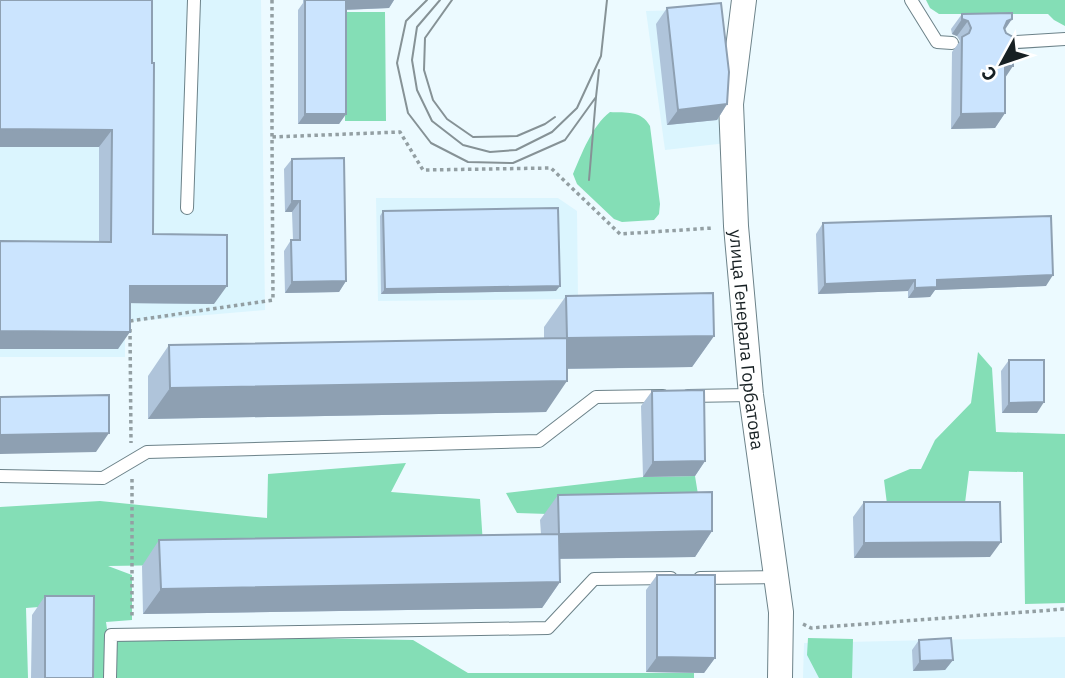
<svg xmlns="http://www.w3.org/2000/svg" width="1065" height="678" viewBox="0 0 1065 678" font-family="'IBM Plex Sans',sans-serif">
<style>
.built{fill:#dbf5fe}
.green{fill:#84deb6}
.lines{fill:none;stroke-linecap:round;stroke-linejoin:round}
.lane-casing{stroke:#6c8289;stroke-width:14}
.street-casing{stroke:#6c8289;stroke-width:26}
.path{stroke:#939fa3;stroke-width:3.5;stroke-dasharray:3.5 3.5;stroke-linecap:butt}
.lane{stroke:#fff;stroke-width:12}
.street{stroke:#fff;stroke-width:24}
.tram{stroke:#869296;stroke-width:2}
.wall{fill:#afc4da}
.shaded-wall{fill:#8ea0b2}
.building{fill:#cbe4fe;stroke:#8ea0b2;stroke-width:2}
.labels{text-anchor:middle;dominant-baseline:central;stroke-width:5;stroke-linejoin:round;paint-order:stroke}
.street-label{font-size:18px;fill:#172023;stroke:#fff}
</style>
<rect width="100%" height="100%" fill="#ecfaff"/>
<path class="built" d="M0,0H261L265,310L125,322V357H0Z
M722,9L727,143L665,150L646,11Z
M376,198H558L577,211L578,299L378,301Z
M1065,637V678H803L804,643Z"/>
<path class="green" d="M926,0H1065V26L1054,20L1048,14H939L930,8Z
M344,12H385L386,121H345Z
M610,112C626,113 641,110 650,126L660,204L659,214L654,220L622,222L614,219L577,184L573,174C582,153 592,126 610,112Z
M978,352L992,368L996,432L1065,434V603L1025,604L1023,472L969,471L965,503L887,504L884,480L910,469H921L935,440L971,403Z
M406,463L391,492L480,499L484,560L108,566L132,575V620L106,622L114,678H84L90,603L26,608L28,678H0V507L100,501L267,518L268,474Z
M695,476L702,519L517,513L506,493L643,477Z
M111,635L413,640L468,673H694V678H116Z
M808,638L853,639L852,678H819L807,655Z"/>
<g class="lines">
<g class="lane-casing">
<path id="lane" d="M911,0L937,42L952,43
M1002,43L1065,39
M187,208L194,0
M688,396L751,395
M0,476L103,478L147,452L539,441L596,397L663,396
M700,578L776,577
M110,678L111,635L548,628L594,579L671,578"/>
</g>
<g class="street-casing">
<g id="street">
<path id="s1" d="M744,0L731,104L736,226L751,395L781,612L780,678"/>
</g>
</g>
<path class="path" d="M272,0V137
M130,321L273,300L272,137L400,132L423,170L551,168L620,234L713,228
M130,329L131,443
M132,479V618
M803,624L811,628L1065,609"/>
<use href="#lane" class="lane"/>
<use href="#street" class="street"/>
<path class="tram" d="M427,0L406,21L397,63L408,113L431,143L468,162L513,163L565,140L596,97L599,70
M440,0L417,27L412,60L417,90L432,121L463,145L490,152L516,150L552,132L577,108L601,56L607,0
M452,0L425,38L424,70L433,100L447,119L473,137L517,136L545,124L555,117
M589,180L596,97"/>
</g>
<path class="wall" d="M0,0H152L153,234L214,304L130,303L118,349L99,242V147H0Z
M303,0H394L389,8L346,10V114L339,124H298V10L303,3Z
M667,8L727,104L717,120L667,125L656,24Z
M962,14L1005,30V113L995,128L951,129L952,52L960,41L957,36L952,34L951,29Z
M292,159L346,281L339,292L285,293L284,251L291,240H293L292,212H285L284,169Z
M383,211L556,291L381,294L380,216Z
M823,223L1046,286L935,290L930,297L908,298V291L818,294L816,234Z
M566,296L714,336L692,367L567,369L546,412L148,419V376L169,345L544,339V327Z
M1009,360L1037,413H1002L1001,371Z
M652,391L705,461L695,476L643,477L641,406Z
M558,495L712,531L695,557L559,559L560,582L542,608L143,614L142,566L159,540L541,534L540,520Z
M864,502L990,557L854,558L853,517Z
M657,575L715,658L704,673L646,672V590Z
M45,596L93,678H31L32,615Z
M919,640L953,660L945,670L913,671L912,650Z"/>
<path class="shaded-wall" d="M346,0H394L389,8L339,10Z
M962,19L968,21L957,36L952,34Z
M1012,19L1002,34L997,36L1007,21Z
M1005,66H1013L1003,81Z
M727,104L717,120L667,125L678,110Z
M1005,113L995,128L951,129L961,114Z
M305,114H346L339,124H298Z
M0,129L112,130L99,147H0Z
M292,201H300L292,212H285Z
M1053,275L1046,286L935,290L930,297L908,298L915,288L937,280Z
M915,280L908,291L818,294L825,284Z
M346,281L339,292L285,293L292,282Z
M130,286H227L214,304L118,303Z
M560,286L556,291L381,294L385,289Z
M0,331L130,332L118,349H0Z
M714,336L692,367L545,369L567,338Z
M567,381L546,412L148,419L170,388Z
M1044,402L1037,413H1002L1009,403Z
M109,433L96,452L0,454V435Z
M705,461L695,476L643,477L653,462Z
M712,531L695,557L541,559L559,534Z
M1001,542L990,557L854,558L864,543Z
M560,582L542,608L143,614L161,589Z
M657,657L715,658L704,673L646,672Z
M953,660L945,670L913,671L920,661Z"/>
<path class="building" d="M0,0H152V63H154L153,234L227,235V286H130V332L0,331V241L111,242L112,130L0,129Z
M305,0H354H346V114H305Z
M721,3L729,72L727,104L678,110L667,8Z
M1012,13V19L1007,21L1004,28L1006,33L1013,37V66H1005V113L961,114L962,37L969,33L971,28L968,21L962,19V14Z
M344,158L346,281L292,282L291,240H300V201H292V159Z
M558,208L560,286L385,289L383,211Z
M1051,216L1053,275L937,280V287L915,288V280L825,284L823,223Z
M713,293L714,336L567,338L566,296Z
M567,338V381L170,388L169,345Z
M1009,360H1044V402L1009,403Z
M704,390L705,461L653,462L652,391Z
M109,395V433L0,435V397Z
M712,492V531L559,534L558,495Z
M864,502H1000L1001,542L864,543Z
M559,534L560,582L161,589L159,540Z
M657,575H715V658L657,657Z
M45,596H94L93,678H45Z
M951,638L953,660L920,661L919,640Z"/>
<g class="labels">
<g class="street-label">
<text stroke="none"><textPath href="#s1" startOffset="341">улица Генерала Горбатова</textPath></text>
</g>
</g>
<g transform="translate(1002 63) rotate(230)" stroke="#ffffff" stroke-width="5" paint-order="stroke">
<path d="M0-5L12 26L0 18L-12 26Z" fill="#172023"/>
<text y="-10" font-size="19" font-weight="bold" text-anchor="middle" fill="#172023">С</text>
</g>
</svg>
